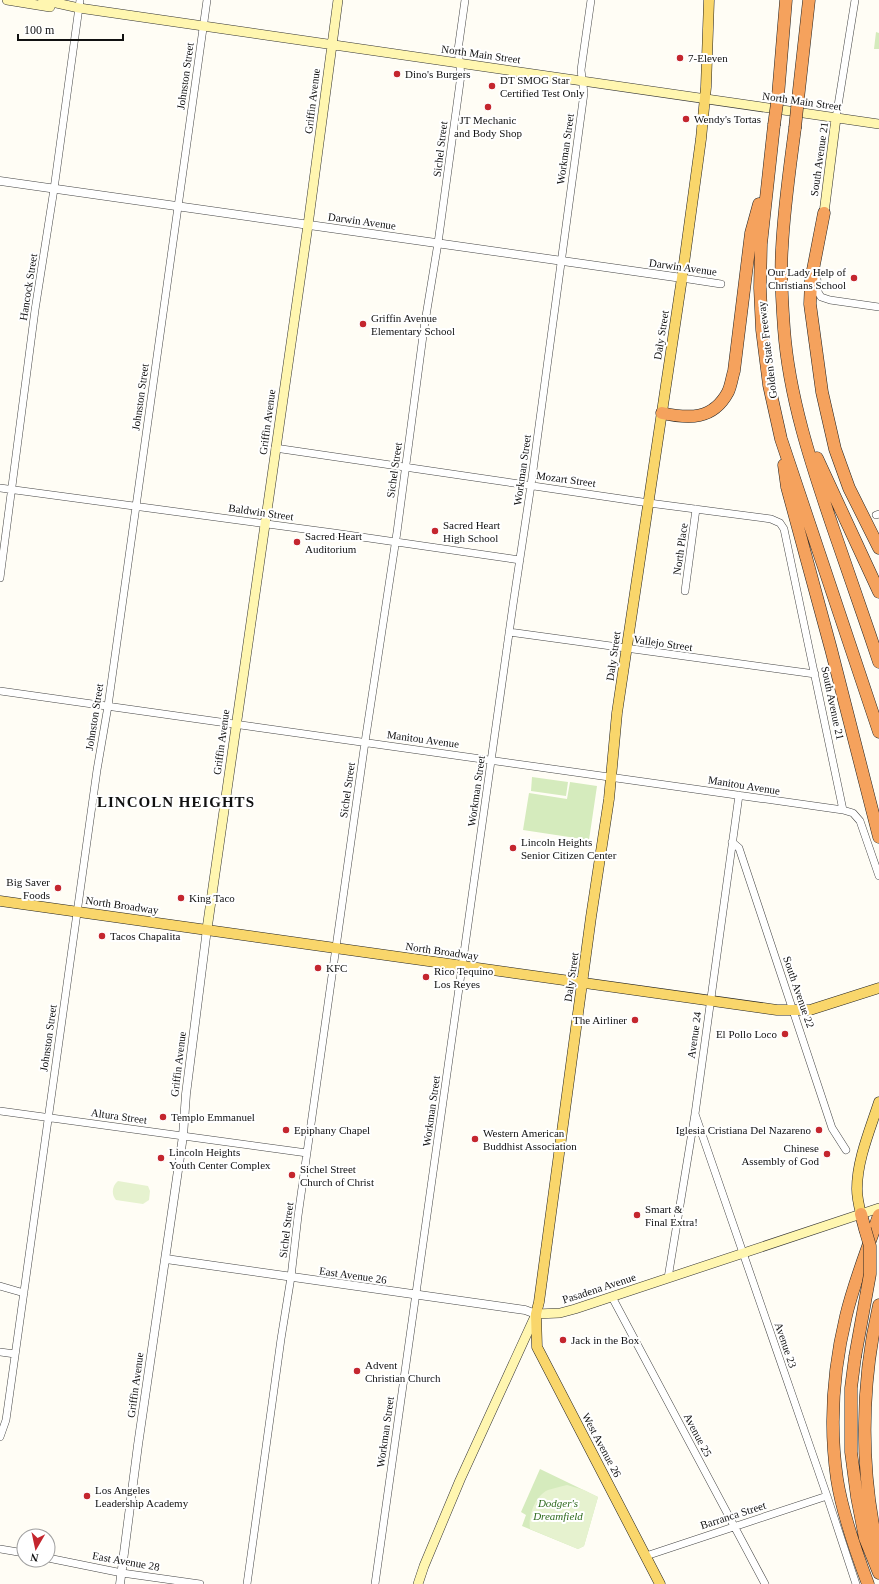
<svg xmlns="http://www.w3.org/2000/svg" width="879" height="1584" viewBox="0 0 879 1584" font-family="Georgia,serif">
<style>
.green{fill:#d5ebbd}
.pitch{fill:#e6f2cf}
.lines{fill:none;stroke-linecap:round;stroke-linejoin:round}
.minor-casing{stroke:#444;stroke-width:8}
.tertiary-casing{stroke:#444;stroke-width:9}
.secondary-casing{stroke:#333;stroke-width:10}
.primary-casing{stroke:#222;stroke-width:11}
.motorway-casing{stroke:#222;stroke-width:13}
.minor{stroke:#fff;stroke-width:7}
.tertiary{stroke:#fff;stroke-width:8}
.secondary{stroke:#fff6b0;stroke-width:9}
.primary{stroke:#f9d66b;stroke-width:10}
.motorway{stroke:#f5a25d;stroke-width:12}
.motorway-bridge-casing{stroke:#222;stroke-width:13;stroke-linecap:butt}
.motorway-bridge{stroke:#f5a25d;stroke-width:12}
.poi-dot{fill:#c4262e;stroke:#fff;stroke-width:1.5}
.labels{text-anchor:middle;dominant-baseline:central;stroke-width:4;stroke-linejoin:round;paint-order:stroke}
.street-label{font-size:11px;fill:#111;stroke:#fff}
.poi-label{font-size:11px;fill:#111;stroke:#fff;text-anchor:start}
.park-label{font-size:11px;font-style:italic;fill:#2f6b1f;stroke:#fff}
.district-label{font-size:15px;font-weight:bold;letter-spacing:1px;fill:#111;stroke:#fff}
</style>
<rect width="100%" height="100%" fill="#fffdf5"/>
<path class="green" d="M876,32L879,33V49H874Z
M532,777L568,782L566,796L531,791Z
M570,782L597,786L589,840L523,830L529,793L567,799Z
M540,1469L598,1497L584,1546L578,1549L522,1526L526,1515L521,1512Z"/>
<path class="pitch" d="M118,1181L148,1186L150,1191L149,1200L143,1204L116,1200C111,1194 112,1186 118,1181Z
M567,1485L584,1490L598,1497L584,1546L578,1549L530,1529C528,1516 535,1496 548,1490C554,1488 560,1487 567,1485Z"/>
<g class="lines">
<g class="minor-casing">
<path id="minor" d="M836,118L855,0
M682,278L721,284
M817,278L818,292L821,297L830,300L879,307
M275,448L649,503L771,519L780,523L784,529L843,810
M0,488L334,533L520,560
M876,515L879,514
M0,578L35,310L54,189L80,0
M685,591L696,509
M509,632L815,674
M0,691L843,810L853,813L860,821L879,876
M732,842L739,848L832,1128L846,1150
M0,1111L307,1153
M695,1114L827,1496L856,1584
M668,1278L695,1114L739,795
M0,1286L24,1293
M612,1297L765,1584
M0,1352L15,1354
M0,1437L6,1420L97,770L108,706L207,0
M0,1549L24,1553
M646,1556L827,1496
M48,1558L122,1573L200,1584
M247,1584L281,1339L291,1277L298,1216L365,742L397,532L424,328L438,243L461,75L458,50L465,0
M375,1584L513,605L531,485L584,93L581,70L591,0"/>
</g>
<g class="tertiary-casing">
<path id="tertiary" d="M0,181L682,278
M166,1259L525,1310L536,1314
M120,1584L138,1445L183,1136L186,1094L207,929"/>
</g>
<g class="secondary-casing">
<path id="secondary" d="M7,0L50,7
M43,0L79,8L879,124
M824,213L836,118
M207,929L308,225L338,0
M418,1584L424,1566L460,1480L536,1314L560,1313L575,1309L879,1208"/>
</g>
<g class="primary-casing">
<path id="primary" d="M0,901L777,1010H810L879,988
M861,1214C859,1206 857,1198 857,1189C857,1160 870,1130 879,1102
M660,1584L537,1347L536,1314L539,1302L591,917L609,799L617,713L682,278L701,139L706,87L709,0"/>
</g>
<g class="motorway-casing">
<path id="motorway" d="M778,96L786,0
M798,99L809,0
M774,125L761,244L760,288L762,330L769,385L781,439L879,732
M795,128C790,167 784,207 782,248C780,275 782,302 784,329C789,397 811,463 833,528C848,572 864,617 879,662
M824,213L811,280L810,304L822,392L835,449L849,488L879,548
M662,413C689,419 713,420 728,392C731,386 732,377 734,371L751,233L759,204
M817,458L879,592
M784,465L787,487L831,649L879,837
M861,1214L865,1229
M879,1305C860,1387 860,1473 879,1554
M855,1357L851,1388V1452L857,1497L865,1538L879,1573
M868,1584C856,1552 842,1512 837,1479C829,1424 833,1370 846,1316C854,1282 868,1248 879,1215"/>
</g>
<use href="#minor" class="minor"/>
<use href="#tertiary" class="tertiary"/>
<use href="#secondary" class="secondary"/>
<use href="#primary" class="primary"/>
<use href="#motorway" class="motorway"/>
<g class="motorway-bridge-casing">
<path id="motorway-bridge" d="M774,125L778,96
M795,128L798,99
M855,1357L870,1274V1246L865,1229"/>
</g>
<use href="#motorway-bridge" class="motorway-bridge"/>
</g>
<g class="poi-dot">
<circle cx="680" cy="58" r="4"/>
<circle cx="397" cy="74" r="4"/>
<circle cx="492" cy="86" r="4"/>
<circle cx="488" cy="107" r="4"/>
<circle cx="686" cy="119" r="4"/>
<circle cx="854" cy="278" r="4"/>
<circle cx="363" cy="324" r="4"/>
<circle cx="435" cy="531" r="4"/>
<circle cx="297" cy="542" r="4"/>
<circle cx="513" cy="848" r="4"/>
<circle cx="58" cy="888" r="4"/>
<circle cx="181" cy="898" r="4"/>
<circle cx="102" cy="936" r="4"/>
<circle cx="318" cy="968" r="4"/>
<circle cx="426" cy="977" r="4"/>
<circle cx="635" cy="1020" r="4"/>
<circle cx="785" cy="1034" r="4"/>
<circle cx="163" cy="1117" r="4"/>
<circle cx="286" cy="1130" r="4"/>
<circle cx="819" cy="1130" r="4"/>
<circle cx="475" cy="1139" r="4"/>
<circle cx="827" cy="1154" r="4"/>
<circle cx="161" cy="1158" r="4"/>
<circle cx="292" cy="1175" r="4"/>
<circle cx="637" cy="1215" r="4"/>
<circle cx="563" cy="1340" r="4"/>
<circle cx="357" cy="1371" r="4"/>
<circle cx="87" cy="1496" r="4"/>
</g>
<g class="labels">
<g class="street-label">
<text transform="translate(481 54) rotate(8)">North Main Street</text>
<text transform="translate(185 76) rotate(-82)">Johnston Street</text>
<text transform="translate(312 101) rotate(-83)">Griffin Avenue</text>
<text transform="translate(802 101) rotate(8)">North Main Street</text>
<text transform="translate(440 149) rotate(-83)">Sichel Street</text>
<text transform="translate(565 149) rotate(-82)">Workman Street</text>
<text transform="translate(819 159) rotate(-82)">South Avenue 21</text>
<text transform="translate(362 221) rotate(8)">Darwin Avenue</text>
<text transform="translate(683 267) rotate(8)">Darwin Avenue</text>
<text transform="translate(28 287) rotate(-81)">Hancock Street</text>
<text transform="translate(661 335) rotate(-81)">Daly Street</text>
<text transform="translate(767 350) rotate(-97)">Golden State Freeway</text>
<text transform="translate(140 397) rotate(-82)">Johnston Street</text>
<text transform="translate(267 422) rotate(-82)">Griffin Avenue</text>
<text transform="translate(394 470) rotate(-82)">Sichel Street</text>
<text transform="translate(522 470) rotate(-82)">Workman Street</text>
<text transform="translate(566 479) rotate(8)">Mozart Street</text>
<text transform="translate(261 512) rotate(8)">Baldwin Street</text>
<text transform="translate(680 549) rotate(-82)">North Place</text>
<text transform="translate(663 643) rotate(8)">Vallejo Street</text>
<text transform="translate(613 656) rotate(-82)">Daly Street</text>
<text transform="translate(833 703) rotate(78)">South Avenue 21</text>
<text transform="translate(94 717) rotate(-81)">Johnston Street</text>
<text transform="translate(423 739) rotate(8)">Manitou Avenue</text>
<text transform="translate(221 742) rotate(-82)">Griffin Avenue</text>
<text transform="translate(744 785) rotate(9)">Manitou Avenue</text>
<text transform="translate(347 790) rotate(-82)">Sichel Street</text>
<text transform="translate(476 791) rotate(-82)">Workman Street</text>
<text transform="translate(122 905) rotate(8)">North Broadway</text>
<text transform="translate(442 951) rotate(8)">North Broadway</text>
<text transform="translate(571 977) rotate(-82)">Daly Street</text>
<text transform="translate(799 992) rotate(71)">South Avenue 22</text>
<text transform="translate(694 1035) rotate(-82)">Avenue 24</text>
<text transform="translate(48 1038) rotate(-82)">Johnston Street</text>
<text transform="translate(178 1064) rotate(-83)">Griffin Avenue</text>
<text transform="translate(431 1111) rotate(-82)">Workman Street</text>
<text transform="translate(119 1116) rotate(8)">Altura Street</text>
<text transform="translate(286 1230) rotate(-83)">Sichel Street</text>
<text transform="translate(353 1275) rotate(8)">East Avenue 26</text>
<text transform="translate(599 1288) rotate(-18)">Pasadena Avenue</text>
<text transform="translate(786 1345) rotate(71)">Avenue 23</text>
<text transform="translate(135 1385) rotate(-82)">Griffin Avenue</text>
<text transform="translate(385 1432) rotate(-82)">Workman Street</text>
<text transform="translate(698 1435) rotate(62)">Avenue 25</text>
<text transform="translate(602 1445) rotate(62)">West Avenue 26</text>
<text transform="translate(733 1515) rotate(-18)">Barranca Street</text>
<text transform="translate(126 1561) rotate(10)">East Avenue 28</text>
</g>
<g class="poi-label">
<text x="688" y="58">7-Eleven</text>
<text x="405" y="74">Dino's Burgers</text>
<text x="500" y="80">DT SMOG Star<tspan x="500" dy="13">Certified Test Only</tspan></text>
<text x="694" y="119">Wendy's Tortas</text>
<text x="488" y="120" text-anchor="middle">JT Mechanic<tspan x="488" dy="13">and Body Shop</tspan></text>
<text x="846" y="272" text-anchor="end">Our Lady Help of<tspan x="846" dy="13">Christians School</tspan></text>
<text x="371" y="318">Griffin Avenue<tspan x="371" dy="13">Elementary School</tspan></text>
<text x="443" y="525">Sacred Heart<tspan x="443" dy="13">High School</tspan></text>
<text x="305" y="536">Sacred Heart<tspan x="305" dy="13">Auditorium</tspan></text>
<text x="521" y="842">Lincoln Heights<tspan x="521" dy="13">Senior Citizen Center</tspan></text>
<text x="50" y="882" text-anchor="end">Big Saver<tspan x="50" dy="13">Foods</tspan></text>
<text x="189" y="898">King Taco</text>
<text x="110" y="936">Tacos Chapalita</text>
<text x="326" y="968">KFC</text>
<text x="434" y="971">Rico Tequino<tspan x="434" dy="13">Los Reyes</tspan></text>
<text x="627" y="1020" text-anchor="end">The Airliner</text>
<text x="777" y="1034" text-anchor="end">El Pollo Loco</text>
<text x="171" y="1117">Templo Emmanuel</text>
<text x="294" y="1130">Epiphany Chapel</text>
<text x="811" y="1130" text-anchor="end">Iglesia Cristiana Del Nazareno</text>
<text x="483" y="1133">Western American<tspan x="483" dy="13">Buddhist Association</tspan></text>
<text x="819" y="1148" text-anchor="end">Chinese<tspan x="819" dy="13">Assembly of God</tspan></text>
<text x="169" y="1152">Lincoln Heights<tspan x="169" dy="13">Youth Center Complex</tspan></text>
<text x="300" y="1169">Sichel Street<tspan x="300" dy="13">Church of Christ</tspan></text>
<text x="645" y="1209">Smart &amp;<tspan x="645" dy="13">Final Extra!</tspan></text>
<text x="571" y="1340">Jack in the Box</text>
<text x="365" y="1365">Advent<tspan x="365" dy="13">Christian Church</tspan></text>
<text x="95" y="1490">Los Angeles<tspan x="95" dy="13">Leadership Academy</tspan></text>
</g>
<g class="park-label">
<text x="558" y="1503">Dodger's<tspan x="558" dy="13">Dreamfield</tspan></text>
</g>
<g class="district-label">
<text x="176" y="802">LINCOLN HEIGHTS</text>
</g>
</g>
<g transform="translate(36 1548) rotate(189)"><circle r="19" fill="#ffffff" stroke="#a0a0a0"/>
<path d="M0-3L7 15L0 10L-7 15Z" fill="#c4262e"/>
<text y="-6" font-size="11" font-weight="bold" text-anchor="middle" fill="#111111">N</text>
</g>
<path d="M18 34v6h105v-6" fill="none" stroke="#111111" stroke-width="2"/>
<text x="24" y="34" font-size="12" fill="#111111" stroke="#ffffff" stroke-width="3" paint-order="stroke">100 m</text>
</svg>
